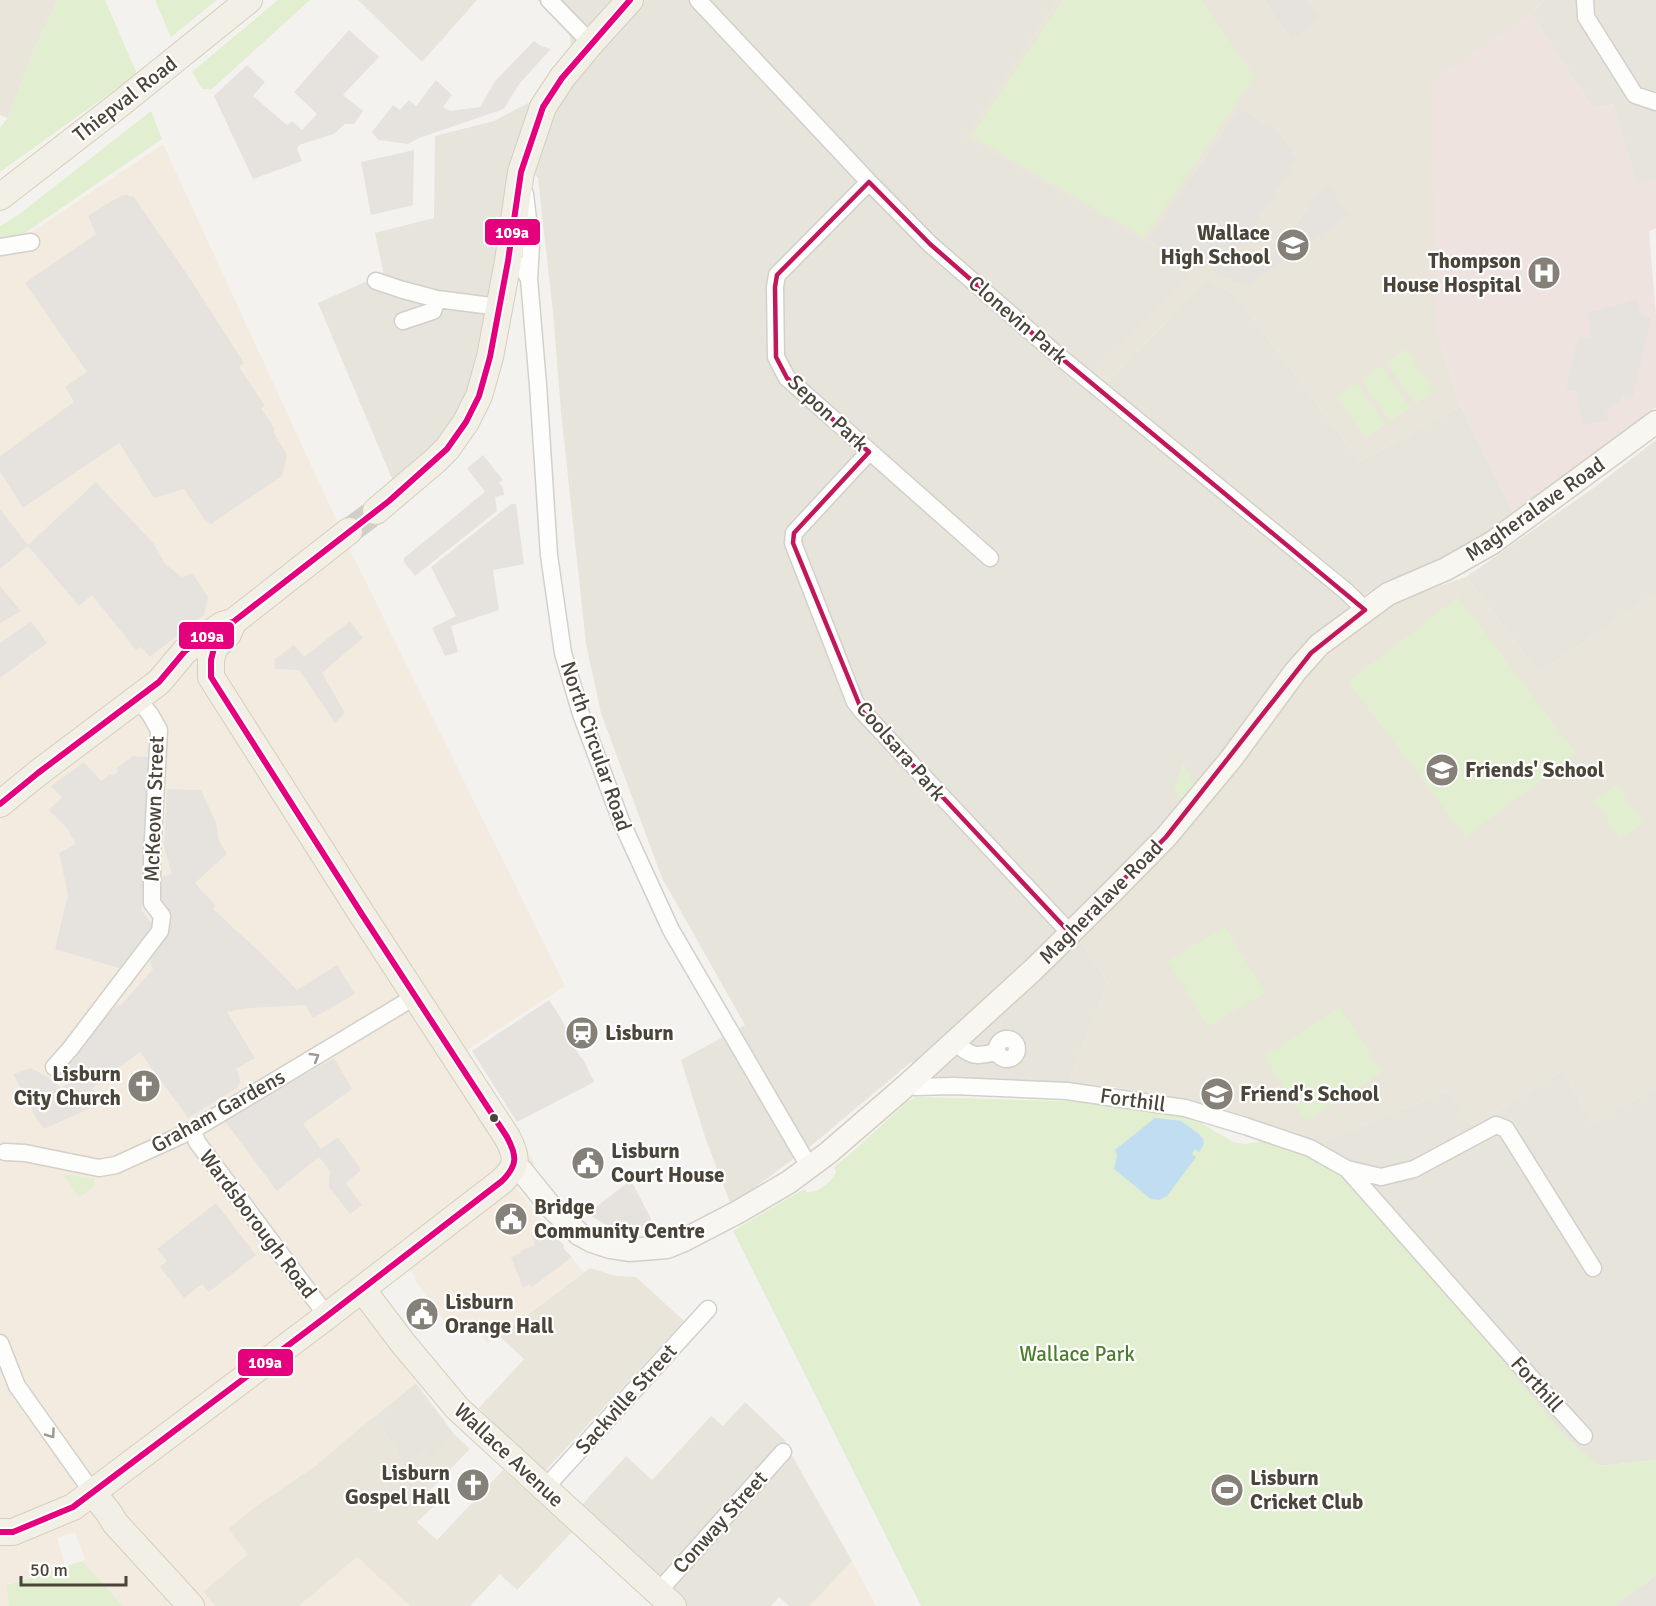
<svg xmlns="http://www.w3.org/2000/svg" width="1656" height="1606" viewBox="0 0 1656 1606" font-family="Signika,sans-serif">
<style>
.residential{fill:#e7e4dc}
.commercial{fill:#f3ebdf}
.education{fill:#eae5da}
.medical{fill:#eee3df}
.green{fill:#e1eecf}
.parking{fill:#e6e3df}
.water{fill:#c0ddf1}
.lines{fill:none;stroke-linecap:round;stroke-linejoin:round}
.primary-tunnel{stroke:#d2cfca;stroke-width:26;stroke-dasharray:26 13;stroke-linecap:butt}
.street-casing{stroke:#d2d0cb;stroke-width:19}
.secondary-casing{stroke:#d3cfc5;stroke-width:25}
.primary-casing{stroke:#d6cebb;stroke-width:28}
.street{stroke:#fdfdfc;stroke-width:16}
.secondary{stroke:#f7f6f1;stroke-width:22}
.primary{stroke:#f2efe6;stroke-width:26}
.bus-1-casing{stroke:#fff;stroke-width:10}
.bus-1{stroke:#e5007d;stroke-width:6}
.oneway{stroke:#9b9791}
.marked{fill:none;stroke:#c2185b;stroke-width:4.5;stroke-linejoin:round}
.bus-dot{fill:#4b4439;stroke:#fff;stroke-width:2}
.labels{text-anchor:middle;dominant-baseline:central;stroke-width:4.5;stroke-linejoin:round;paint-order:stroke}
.street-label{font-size:21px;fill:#4b4439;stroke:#fff}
.poi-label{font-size:21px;font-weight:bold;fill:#4b4439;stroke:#fff;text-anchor:start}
.park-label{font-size:21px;fill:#4a7f2a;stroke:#fff}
.line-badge{stroke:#fff;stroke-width:2}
.badge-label{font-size:16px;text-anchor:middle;font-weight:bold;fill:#fff}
</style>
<rect width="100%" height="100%" fill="#f4f2ee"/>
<path class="residential" d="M358,0H477L422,62Z
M537,0H1057L966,136L1194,270L1092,376L1103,386L1208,279L1236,295L1360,461L1461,406L1514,514L1449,557L1368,592L1308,645L1078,938L1108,982L1068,1084H953L929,1077L911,1062L811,1146L731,1205L706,1140L681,1060L745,1025L662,878L601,713L586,644L561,412L553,312L538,178L517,151L479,361L456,418L429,457L393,481L318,303L365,282L387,289L375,233L434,218L435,136L494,121L530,102L549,86L572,52L569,31Z
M1544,0H1656V184L1654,180L1637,185L1613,104L1594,109L1531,14Z
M1656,440V593L1538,673L1466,577L1595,487Z
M1563,1070L1592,1123L1656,1088V1460L1598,1466L1565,1437L1320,1143L1449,1090L1472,1127Z
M416,1383L454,1434L431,1459L424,1451L406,1469L380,1424L371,1419Z
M745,1402L785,1440L791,1454L852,1561L810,1606H789L779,1597L771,1606H657L579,1508L626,1456L652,1480L711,1416L723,1426Z
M1656,1575V1606H1615Z"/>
<path class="commercial" d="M163,144L353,556L565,986L467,1050L518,1130L535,1164L515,1186L550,1232L564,1245L563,1248L584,1272L487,1344L472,1319L455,1331L450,1329L414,1279L416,1278L409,1269L360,1306L416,1383L314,1467L255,1507L228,1529L248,1554L203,1592L215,1606H123L82,1561L85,1559L75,1532L57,1538L65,1566L8,1584L9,1606H0V246L26,236Z
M357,1557L410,1606H299Z
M852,1561L876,1606H810Z"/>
<path class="education" d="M0,0H58L34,50L8,118L0,115Z
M1057,0H1544L1531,14L1436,327L1461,406L1360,461L1236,295L1208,279L1103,386L1091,376L1193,270L966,136Z
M1466,577L1538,673L1656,593V1088L1592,1123L1563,1070L1472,1127L1449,1090L1320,1143L1186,1101L1108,1086L1068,1084L1108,982L1078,938L1146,867L1318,664L1346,635L1380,606Z
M590,1268L616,1276L636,1277L684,1321L544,1472L479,1408L524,1359L499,1336Z
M371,1419L380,1424L406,1469L424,1451L431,1458L454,1434L470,1449L427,1493L437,1503L417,1522L437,1540L503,1470L572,1532L517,1590L500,1574L470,1606H410L357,1557L299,1606H215L203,1592L248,1554L228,1529L255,1507L314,1467Z"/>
<path class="medical" d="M1531,14L1594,109L1613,104L1637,184L1654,180L1656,184V228L1649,231L1656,315V407L1577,469L1514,514L1461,406L1436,327L1431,82Z"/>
<path class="green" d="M58,0H105L137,74L0,172V128L8,118L34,50Z
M155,0H217L171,37Z
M278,0H310L212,89H202L192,72Z
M1063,0H1201L1254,76L1145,238L971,136Z
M151,111L162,139L25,233L0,242V226L17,216Z
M1406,349L1434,391L1415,404L1387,362Z
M1381,366L1410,408L1390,421L1362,380Z
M1357,383L1385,425L1365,438L1337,397Z
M1458,597L1576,753L1466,837L1348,682Z
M1183,762L1195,788L1184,800L1174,792Z
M1617,785L1643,824L1620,839L1594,799Z
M1225,927L1265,993L1208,1027L1168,961Z
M1340,1007L1382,1073L1306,1121L1264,1056Z
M916,1097L1097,1102L1182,1112L1233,1142L1245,1144L1268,1140L1307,1151L1345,1172L1566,1437L1599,1466L1656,1460V1575L1615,1606H921L733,1231L804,1189L807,1192C819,1193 831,1182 836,1172L834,1167L856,1149L907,1102Z
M63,1174L95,1179L93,1187L79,1197Z
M82,1561L123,1606H9L7,1585Z"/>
<path class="parking" d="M1265,0H1307L1320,19L1291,39Z
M349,30L379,57L343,95L363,111L354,124H345L334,134L299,145L297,149L302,161L253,179L214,96L247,65L265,82L253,96L287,125L292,121L302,130L317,114L294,92Z
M534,41L541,46L551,49L519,84L504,109L419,138L408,144L378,140L372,132L393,105L400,110L409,100L416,106L436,80L452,95L443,107L450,111L480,107L496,80Z
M1240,109L1263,123L1272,125L1277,130L1297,159L1236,252L1225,247L1219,252L1198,259L1188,254L1182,258L1149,239Z
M414,150L413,205L371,215L361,162Z
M1327,182L1349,215L1248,286L1211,272L1219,255L1257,258L1275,252L1285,242Z
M127,195L134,197L189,277L244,363L239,367L265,406L261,408L274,428V433L287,455L282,476L211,524L204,519L184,489L154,498L119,443L23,508L0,471V456L74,402L65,387L87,372L25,283L96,234L88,216L105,205L121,196Z
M1637,299L1641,315L1651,318L1633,397L1623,395L1619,403L1607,411L1608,420L1583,425L1576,392L1566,390L1578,336L1589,338L1591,327L1587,313Z
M483,455L503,480L499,483L503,488L504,495L495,497L497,511L415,576L404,562V558L485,492L467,468Z
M96,482L154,544L165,564L182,577L192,573L208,597L204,615L150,657L141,647L136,650L92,595L79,606L28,546L0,569V509L28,545Z
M511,504H516L524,564L493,570L499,610L451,626L458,652L445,656L432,628L456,616L431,567Z
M0,586L21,611L0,623Z
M31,621L47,643L0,678V643Z
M350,621L363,638L322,673L345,713L335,723L299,670L274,669L275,659L294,645L304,657Z
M133,756L149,757L142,911L154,926L122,969L55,949L68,894L59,853L76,844L66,827L49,810L62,797L51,786L84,762L101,781L110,774L112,776L118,772L117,768Z
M167,789L201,790L216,823L219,841L227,854L195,883L216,906L213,909L261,953L297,990L337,965L355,994L313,1018L305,1005L249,1008L227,1012L255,1058L236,1069L239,1075L240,1082L237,1088L188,1118L140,1052L92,1088L104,1102L44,1129L35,1116L13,1074L31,1068L48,1077L61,1088L71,1082L70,1061L101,1016L105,1018L118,1004L120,1006L153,969L150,962L151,956L169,929L157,878L172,874L164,847Z
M549,1000L562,1020L577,1052L584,1061L594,1082L517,1122L472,1051Z
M334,1058L352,1089L303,1124L321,1149L338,1137L361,1170L346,1183L362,1205L350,1214L329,1187L330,1171L319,1157L277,1191L224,1120Z
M631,1180L655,1227L645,1230L607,1225L587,1214Z
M216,1203L256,1255L209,1292L202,1284L184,1298L160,1267L167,1261L157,1249Z
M550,1232L564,1245L563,1248L572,1257L531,1288L530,1284L523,1288L511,1257L521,1253L520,1251L535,1245L532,1236Z"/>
<path class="water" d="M1155,1118L1181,1121L1199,1134L1203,1139L1204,1144L1199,1152L1195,1149L1192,1154L1196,1157L1167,1196L1159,1200L1151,1199L1114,1169L1117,1156L1115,1150Z"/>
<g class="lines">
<path class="primary-tunnel" d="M349,531L376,511"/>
<g class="street-casing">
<path id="street" d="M549,0L591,43
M698,0L869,182L930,244L1054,352L1347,592L1365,610
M1585,0L1586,17L1635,95L1656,102
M869,182L777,275L775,287L776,357L787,378L990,558
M525,194L531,245L529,279
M0,247L31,242
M508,261C520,264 524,269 529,279L538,385L549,555L563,653L581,714L621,821L671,930L810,1168
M376,281L403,290L437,299L499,307
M403,321L433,311L437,299
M869,452L794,533L793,543L855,702L862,711L1070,933
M997 1049a10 10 0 1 1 20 0a10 10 0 1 1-20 0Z
M954,1042C973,1057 973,1057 997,1052
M54,1067L70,1049L160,931L162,916L152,903V856L159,730L150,714L137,698
M908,1084L916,1087L953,1086L1067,1091L1185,1108L1245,1126L1310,1148L1347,1169L1541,1389L1584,1436
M193,1130L197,1142L327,1316
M5,1152L25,1153L99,1168L116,1165L193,1130L416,996
M1347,1169L1381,1177L1414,1169L1496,1125L1506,1129L1593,1268
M0,1343L17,1386L93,1493
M544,1489L708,1309
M658,1592L783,1452"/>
</g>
<g class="secondary-casing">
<path id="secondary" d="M514,1166L521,1170L551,1207L579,1234L592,1241L610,1247L629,1250L667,1247L684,1240L738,1212L789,1182L828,1153L908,1084L1033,970L1111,893L1166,837L1231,759L1295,672L1319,645L1388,594L1446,569L1492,543L1656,422"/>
</g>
<g class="primary-casing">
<path id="primary" d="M0,197L120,104L249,0
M376,511L436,460L447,449L466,422L479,396L490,357L508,261L521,172L543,107L562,78L591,43L630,0
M0,804L38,773L159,682L185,651L222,625L233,622L349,531
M362,1289L402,1342L457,1408L673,1606
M93,1493L109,1513L115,1523L191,1606
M0,1532H13L73,1507L327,1316L502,1181C519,1165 517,1156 507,1137L363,916L211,677V660L214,648L228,634L233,622"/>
</g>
<use href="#street" class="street"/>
<use href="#secondary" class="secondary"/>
<use href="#primary" class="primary"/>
<g class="bus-1-casing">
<path id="bus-1" d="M0,804L38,773L159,682L185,651L222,625L233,622L389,501L447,449L466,422L479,396L490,357L508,261L521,172L543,107L562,78L630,0
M0,1532H13L73,1507L327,1316L502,1181C518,1165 517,1156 507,1137L363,916L211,677V660L214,648L228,634L233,622"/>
</g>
<use href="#bus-1" class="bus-1"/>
</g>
<defs><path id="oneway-chevron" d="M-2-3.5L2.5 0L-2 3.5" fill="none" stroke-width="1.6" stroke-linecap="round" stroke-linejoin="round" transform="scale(1.5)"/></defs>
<g class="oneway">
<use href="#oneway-chevron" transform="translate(315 1057) rotate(-31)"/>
<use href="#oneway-chevron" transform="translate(51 1434) rotate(55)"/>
</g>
<path class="marked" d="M869,182L930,244L1054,352L1365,610L1311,653L1166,837L1070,933L862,711L793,543L794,533L869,452L787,378L776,357L775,287L777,275Z"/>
<defs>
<g id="school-disc" transform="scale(1.725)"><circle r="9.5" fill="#868178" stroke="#fff"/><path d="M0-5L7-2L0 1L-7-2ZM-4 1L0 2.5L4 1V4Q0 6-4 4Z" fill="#fff"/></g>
<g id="hospital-disc" transform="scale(1.725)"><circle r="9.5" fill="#868178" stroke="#fff"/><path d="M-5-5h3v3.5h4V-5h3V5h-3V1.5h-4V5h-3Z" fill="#fff"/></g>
<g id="station-disc" transform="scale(1.725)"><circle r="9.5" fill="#868178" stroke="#fff"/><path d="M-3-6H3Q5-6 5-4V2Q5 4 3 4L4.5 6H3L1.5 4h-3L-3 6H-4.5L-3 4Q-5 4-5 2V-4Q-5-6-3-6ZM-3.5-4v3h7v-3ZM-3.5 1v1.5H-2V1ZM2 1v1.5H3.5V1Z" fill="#fff"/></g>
<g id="church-disc" transform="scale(1.725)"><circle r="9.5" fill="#868178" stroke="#fff"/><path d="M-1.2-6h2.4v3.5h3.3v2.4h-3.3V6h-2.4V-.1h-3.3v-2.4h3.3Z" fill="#fff"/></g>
<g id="civic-disc" transform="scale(1.725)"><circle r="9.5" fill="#868178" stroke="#fff"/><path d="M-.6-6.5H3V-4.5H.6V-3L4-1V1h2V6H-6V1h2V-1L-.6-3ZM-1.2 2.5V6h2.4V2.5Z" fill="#fff"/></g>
<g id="stadium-disc" transform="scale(1.725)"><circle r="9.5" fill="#868178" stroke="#fff"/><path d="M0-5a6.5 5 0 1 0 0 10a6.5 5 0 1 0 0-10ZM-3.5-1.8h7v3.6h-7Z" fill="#fff"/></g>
</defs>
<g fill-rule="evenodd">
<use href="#school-disc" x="1293" y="245"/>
<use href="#hospital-disc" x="1544" y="273"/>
<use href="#school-disc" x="1442" y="770"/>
<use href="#station-disc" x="582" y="1033"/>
<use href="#church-disc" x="144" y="1086"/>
<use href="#school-disc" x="1217" y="1094"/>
<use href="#civic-disc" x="588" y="1163"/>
<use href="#civic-disc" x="511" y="1219"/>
<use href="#civic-disc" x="422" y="1314"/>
<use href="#church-disc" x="473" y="1485"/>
<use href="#stadium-disc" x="1227" y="1490"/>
</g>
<circle class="bus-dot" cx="494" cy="1118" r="5"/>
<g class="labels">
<g class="street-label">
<text transform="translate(125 99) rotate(-38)">Thiepval Road</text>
<text transform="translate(1018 320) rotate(41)">Clonevin Park</text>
<text transform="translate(828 413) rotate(43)">Sepon Park</text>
<text transform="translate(1535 509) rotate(-35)">Magheralave Road</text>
<text transform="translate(596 746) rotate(71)">North Circular Road</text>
<text transform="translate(901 751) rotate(49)">Coolsara Park</text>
<text transform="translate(154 809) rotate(-88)">McKeown Street</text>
<text transform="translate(1101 902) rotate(-45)">Magheralave Road</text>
<text transform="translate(1133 1100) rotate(8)">Forthill</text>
<text transform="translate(218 1111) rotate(-29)">Graham Gardens</text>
<text transform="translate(258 1224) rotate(53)">Wardsborough Road</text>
<text transform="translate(1537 1384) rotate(48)">Forthill</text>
<text transform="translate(626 1399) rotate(-48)">Sackville Street</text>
<text transform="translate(509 1455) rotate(43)">Wallace Avenue</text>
<text transform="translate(720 1522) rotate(-48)">Conway Street</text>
</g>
<g class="poi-label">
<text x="1270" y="233" text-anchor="end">Wallace<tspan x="1270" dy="24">High School</tspan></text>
<text x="1521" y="261" text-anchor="end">Thompson<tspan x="1521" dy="24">House Hospital</tspan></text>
<text x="1465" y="770">Friends' School</text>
<text x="605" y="1033">Lisburn</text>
<text x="121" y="1074" text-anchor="end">Lisburn<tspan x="121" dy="24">City Church</tspan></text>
<text x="1240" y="1094">Friend's School</text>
<text x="611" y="1151">Lisburn<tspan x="611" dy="24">Court House</tspan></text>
<text x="534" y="1207">Bridge<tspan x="534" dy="24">Community Centre</tspan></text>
<text x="445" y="1302">Lisburn<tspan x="445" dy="24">Orange Hall</tspan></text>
<text x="450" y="1473" text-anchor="end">Lisburn<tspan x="450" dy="24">Gospel Hall</tspan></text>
<text x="1250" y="1478">Lisburn<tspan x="1250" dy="24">Cricket Club</tspan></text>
</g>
<g class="park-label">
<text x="1077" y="1354">Wallace Park</text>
</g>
</g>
<g class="line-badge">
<rect x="484" y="218" width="57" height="28" rx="6" fill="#e5007d"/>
<rect x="178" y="621" width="57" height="29" rx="6" fill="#e5007d"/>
<rect x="237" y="1348" width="57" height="29" rx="6" fill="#e5007d"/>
</g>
<g class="badge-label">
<text x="512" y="238">109a</text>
<text x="207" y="642">109a</text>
<text x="265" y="1368">109a</text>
</g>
<path d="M21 1576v9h105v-9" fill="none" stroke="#4b4439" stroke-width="3"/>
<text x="30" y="1576" font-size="18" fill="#4b4439" stroke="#ffffff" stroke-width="4.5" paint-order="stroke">50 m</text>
</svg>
